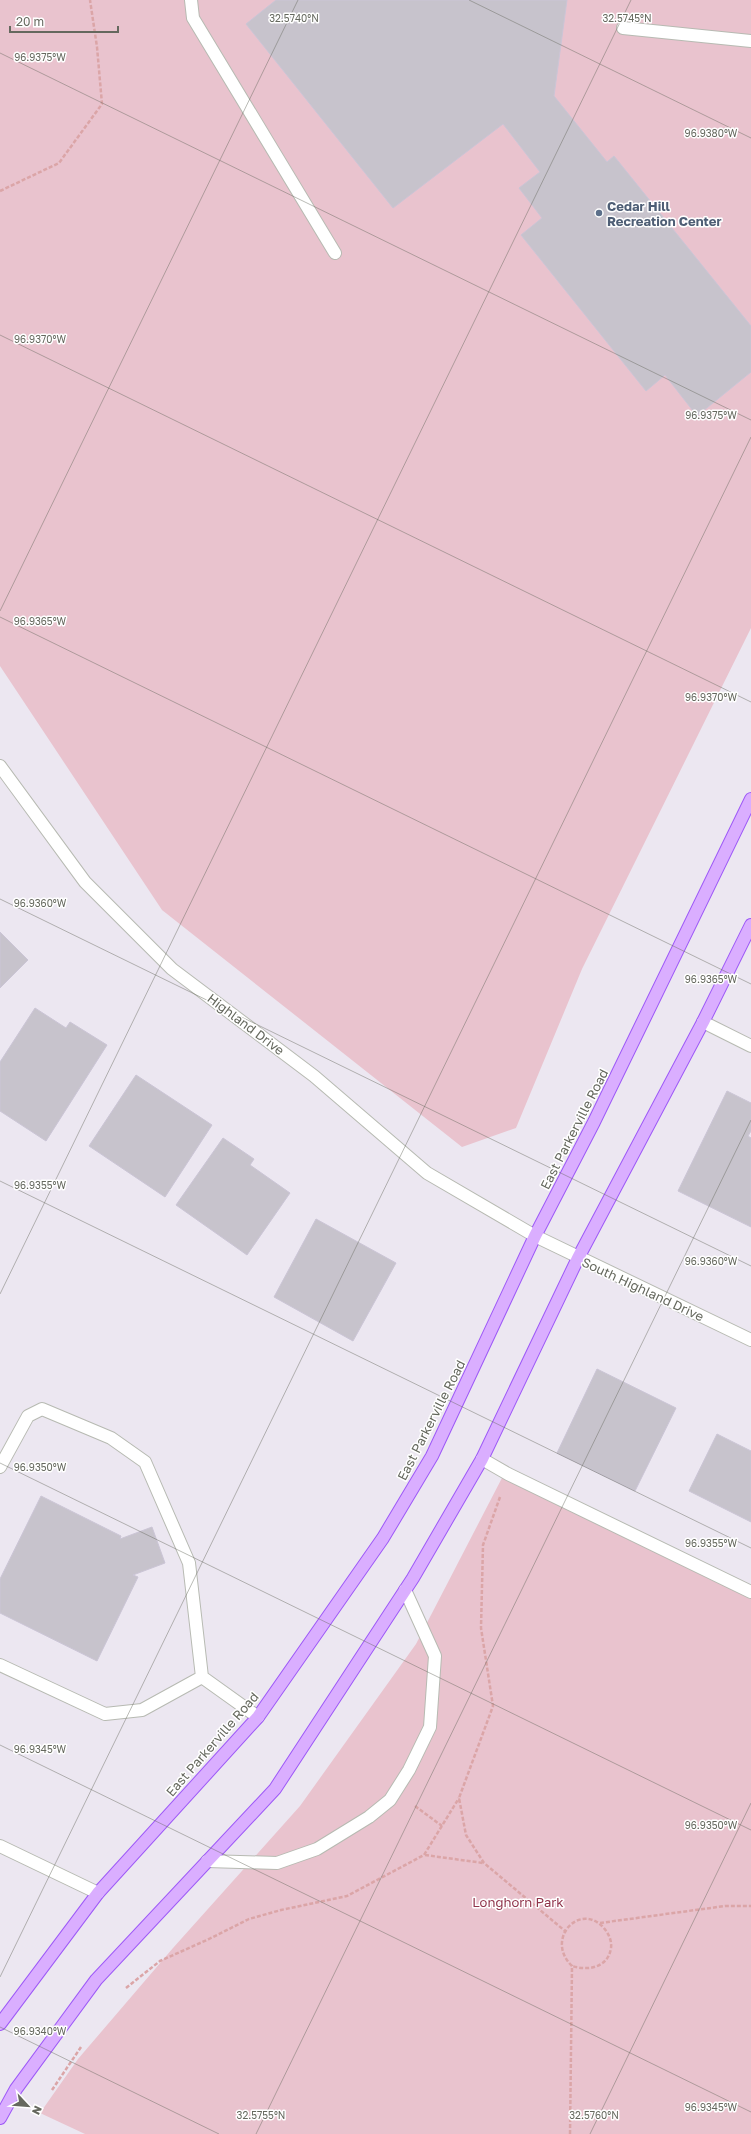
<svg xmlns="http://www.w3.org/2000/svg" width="751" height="2134" viewBox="0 0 751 2134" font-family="'Golos Text',sans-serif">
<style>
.green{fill:#e9c3ce}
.building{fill:#c7c3cc;stroke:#cbc5d6}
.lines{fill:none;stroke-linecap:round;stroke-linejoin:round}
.minor-casing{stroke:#b7bab2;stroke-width:14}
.major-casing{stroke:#9d59f7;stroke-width:14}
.path{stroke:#dba5a7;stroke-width:2.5;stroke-dasharray:4 2;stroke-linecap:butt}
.minor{stroke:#fff;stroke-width:12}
.major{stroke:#daaeff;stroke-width:12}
.ticks{fill:none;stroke:#65685e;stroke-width:1;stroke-opacity:0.45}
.service-dot{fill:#5c6f8a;stroke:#fff;stroke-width:1.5}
.labels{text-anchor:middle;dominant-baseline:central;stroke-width:3;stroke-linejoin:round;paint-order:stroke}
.service-label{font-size:13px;font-weight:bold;fill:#4e5e75;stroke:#fff;text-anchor:start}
.street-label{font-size:13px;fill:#65685e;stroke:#fff}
.park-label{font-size:13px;fill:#90344b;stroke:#fff}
.ticks-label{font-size:10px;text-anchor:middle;fill:#65685e;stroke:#fff;stroke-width:3;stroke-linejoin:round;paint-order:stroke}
</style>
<rect width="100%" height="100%" fill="#ece7f1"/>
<path class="green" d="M0,0H751V628L582,969L516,1128L462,1147L162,910L0,666Z
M503,1476L751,1599V2134H85L40,2113L78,2059L173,1948L300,1806L416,1644Z"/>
<path class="building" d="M276,0H567L554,96L607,162L614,156L751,326V372L697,416L665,375L646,391L521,235L542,218L519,188L540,172L503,124L393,208L246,24Z
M0,932L28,960L0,988Z
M35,1008L66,1028L70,1022L107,1045L46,1141L0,1111V1062Z
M136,1075L212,1125L165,1197L89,1146Z
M727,1091L751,1103V1131L748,1136L751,1138V1227L678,1191Z
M223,1138L254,1159L250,1165L290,1193L247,1255L176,1205Z
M316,1219L396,1263L353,1341L274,1297Z
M597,1369L676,1408L635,1491L557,1453Z
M717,1434L751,1451V1522L689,1491Z
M41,1496L121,1536L120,1539L152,1527L165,1563L133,1575L138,1577L97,1661L0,1613V1579Z"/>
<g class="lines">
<g class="minor-casing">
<path id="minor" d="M191,0L193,18L335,253
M623,28L751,41
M0,766L85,882L172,969L314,1076L427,1173L535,1236L751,1340
M703,1022L751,1046
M482,1459L508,1474L751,1592
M0,1467L28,1416L42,1409L111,1438L145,1462L189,1563L202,1677L258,1717
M0,1665L105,1714L142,1710L202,1677
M0,1846L98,1893
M207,1861L277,1863L317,1849L369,1817L390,1800L409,1770L430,1727L435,1656L405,1590"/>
</g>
<g class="major-casing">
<path id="major" d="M0,2024L98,1893L258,1717L383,1538L432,1456L535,1236L594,1122L751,799
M0,2118L16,2089L96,1980L275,1789L413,1578L482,1459L578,1258L703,1022L751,925"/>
</g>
<path class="path" d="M0,191L59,163L102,104L97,47L90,0
M500,1497L483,1545L481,1628L493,1706L459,1798L466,1835L484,1863L565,1931
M415,1806L442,1826
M425,1855L483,1863
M600,1923L725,1906H751
M126,1988L160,1961L209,1939L249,1919L281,1910L347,1896L424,1855L459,1798
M52,2090L81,2047
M570,2134L572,1966C545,1940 578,1903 602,1926C608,1932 612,1940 611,1948C608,1968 588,1971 572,1966"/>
<use href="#minor" class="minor"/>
<use href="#major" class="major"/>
</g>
<path class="ticks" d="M469,0L751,138M0,53L751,420M0,335L751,702M0,611L298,0M0,617L751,984M0,899L751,1266M0,1181L751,1548M0,1294L631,0M0,1463L751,1830M0,1745L751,2112M0,1977L751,437M0,2027L219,2134M256,2134L751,1120M590,2134L751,1803"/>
<circle class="service-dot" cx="599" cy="213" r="4"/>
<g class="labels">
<g class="service-label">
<text x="607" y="206">Cedar Hill<tspan x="607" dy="15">Recreation Center</tspan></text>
</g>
<g class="street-label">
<text transform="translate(246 1024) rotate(37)">Highland Drive</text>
<text transform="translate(574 1129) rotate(-63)">East Parkerville Road</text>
<text transform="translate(643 1289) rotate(25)">South Highland Drive</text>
<text transform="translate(431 1420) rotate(-63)">East Parkerville Road</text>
<text transform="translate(212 1744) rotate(-49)">East Parkerville Road</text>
</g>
<g class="park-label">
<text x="518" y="1902">Longhorn Park</text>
</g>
</g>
<g class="ticks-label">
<text x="294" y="22">32.5740°N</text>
<text x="627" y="22">32.5745°N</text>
<text x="40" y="61">96.9375°W</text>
<text x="711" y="137">96.9380°W</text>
<text x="40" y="343">96.9370°W</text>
<text x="711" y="419">96.9375°W</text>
<text x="40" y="625">96.9365°W</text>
<text x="711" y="701">96.9370°W</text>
<text x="40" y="907">96.9360°W</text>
<text x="711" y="983">96.9365°W</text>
<text x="40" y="1189">96.9355°W</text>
<text x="711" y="1265">96.9360°W</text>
<text x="40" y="1471">96.9350°W</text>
<text x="711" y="1547">96.9355°W</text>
<text x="40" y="1753">96.9345°W</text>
<text x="711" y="1829">96.9350°W</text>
<text x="40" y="2035">96.9340°W</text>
<text x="711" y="2111">96.9345°W</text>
<text x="261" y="2119">32.5755°N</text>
<text x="594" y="2119">32.5760°N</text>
</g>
<g transform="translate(28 2106) rotate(116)" stroke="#ffffff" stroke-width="3" paint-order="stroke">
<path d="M0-3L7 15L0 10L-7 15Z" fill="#65685e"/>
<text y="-6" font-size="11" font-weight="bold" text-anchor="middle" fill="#65685e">N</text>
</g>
<path d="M10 26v6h108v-6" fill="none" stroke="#65685e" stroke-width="2"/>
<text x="16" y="26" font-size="12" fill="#65685e" stroke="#ffffff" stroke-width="3" paint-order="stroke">20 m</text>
</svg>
